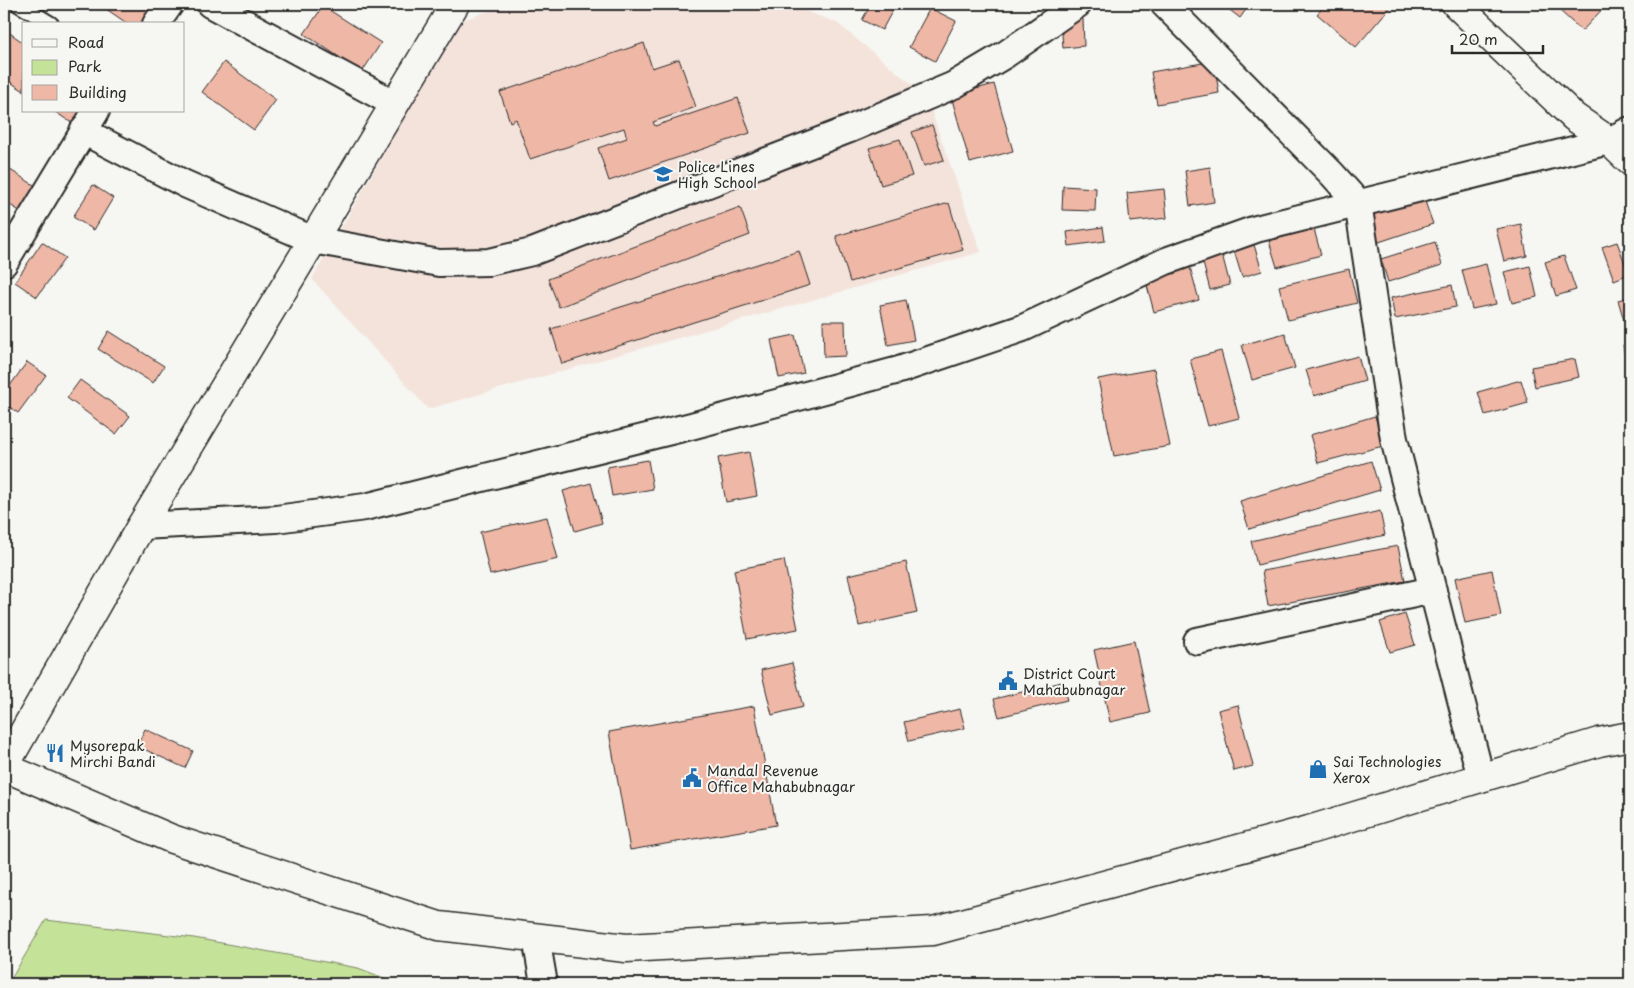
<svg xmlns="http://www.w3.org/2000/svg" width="1634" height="988" viewBox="0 0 1634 988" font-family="'Playpen Sans',sans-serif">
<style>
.built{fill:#f4e3db}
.green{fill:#c5e299;stroke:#788662}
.building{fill:#efb7a5;stroke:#2b2b2b}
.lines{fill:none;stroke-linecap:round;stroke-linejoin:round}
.lane-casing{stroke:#2b2b2b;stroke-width:18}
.street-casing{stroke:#2b2b2b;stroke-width:30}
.secondary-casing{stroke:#2b2b2b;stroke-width:31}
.lane{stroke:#f6f6f2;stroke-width:14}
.street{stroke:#f6f6f2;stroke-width:26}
.secondary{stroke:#f6f6f2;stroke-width:28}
.labels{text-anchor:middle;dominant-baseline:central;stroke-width:4;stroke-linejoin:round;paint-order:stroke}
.poi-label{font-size:14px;fill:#2b2b2b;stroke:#f6f6f2;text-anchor:start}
</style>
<rect width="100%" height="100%" fill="#f6f6f2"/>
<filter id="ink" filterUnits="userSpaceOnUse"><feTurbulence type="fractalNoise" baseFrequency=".02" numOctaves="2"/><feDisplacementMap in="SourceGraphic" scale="10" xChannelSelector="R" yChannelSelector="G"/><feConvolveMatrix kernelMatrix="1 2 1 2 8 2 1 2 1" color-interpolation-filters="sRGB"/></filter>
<g filter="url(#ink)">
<path class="built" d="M506,4H788L837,23L926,96L981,252L428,409L312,279L459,22Z"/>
<path class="green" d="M46,920L194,938L358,968L384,978L387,984H8Z"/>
<path class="building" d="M99,4H160L146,24H128Z
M871,4H896L882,30L862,20Z
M1222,4H1250L1240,18Z
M1326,4H1393L1356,47L1317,14Z
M1536,4H1550L1543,11Z
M1566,4H1607L1582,31L1560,11Z
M323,6L381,43L362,72L304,34Z
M930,8L956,21L935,61L909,47Z
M1083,19L1084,46L1063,48L1061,20Z
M4,29L24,43V91L4,78Z
M644,43L652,68L679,59L696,107L653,122L655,126L738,98L750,133L609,181L598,148L627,138L624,128L530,159L516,119L510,122L500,92Z
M1214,61L1219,93L1157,104L1151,72Z
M224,62L276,100L254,130L202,92Z
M994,84L1013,151L970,163L951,96Z
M54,111H86L76,126Z
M932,125L944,160L924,166L912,132Z
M900,139L912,176L881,185L869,148Z
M4,166L37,187L21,212L4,201Z
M1210,167L1214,202L1190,206L1185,171Z
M93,185L113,198L94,230L73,217Z
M1063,186L1096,188L1095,211L1062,210Z
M1164,189L1167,218L1130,222L1127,193Z
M1423,196L1433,224L1373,244L1364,217Z
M949,203L963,250L850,282L836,236Z
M740,207L750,235L559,307L548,279Z
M1521,224L1527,256L1504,261L1496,229Z
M1103,227L1105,241L1069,246L1067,232Z
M1314,229L1321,255L1277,267L1269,241Z
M42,242L65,258L37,297L15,282Z
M1435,242L1442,265L1388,282L1381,259Z
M1617,242L1629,274L1614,280L1602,247Z
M1254,245L1262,271L1242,277L1234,251Z
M799,251L810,285L562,364L551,329Z
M1222,254L1230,285L1210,290L1202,259Z
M1564,256L1576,290L1556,296L1545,262Z
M1486,264L1496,304L1472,309L1462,270Z
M1530,266L1537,297L1512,303L1504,272Z
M1190,267L1199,300L1154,312L1145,278Z
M1349,269L1357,303L1288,320L1279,286Z
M1452,285L1456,307L1395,319L1391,298Z
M1630,297V333L1628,334L1618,300Z
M906,300L914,340L888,345L880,305Z
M823,321H845L846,356L824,357Z
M109,331L164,366L153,383L98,349Z
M1285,333L1295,368L1252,380L1242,345Z
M795,335L804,373L779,378L771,340Z
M1630,343V378H1628L1623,345Z
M1221,351L1239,418L1208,426L1190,359Z
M1358,356L1365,381L1314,396L1306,370Z
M1575,359L1579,377L1535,387L1531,367Z
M27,362L46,375L18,413L4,403V394Z
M1154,369L1170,446L1114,456L1098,379Z
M80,380L130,416L116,434L67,398Z
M1521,380L1528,403L1485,415L1478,392Z
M1375,416L1383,446L1318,463L1310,435Z
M749,452L757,496L726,502L718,458Z
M648,460L653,489L612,496L607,467Z
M1371,461L1380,490L1249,529L1240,501Z
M591,483L602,523L575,531L563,491Z
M1380,511L1385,535L1257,565L1251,541Z
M547,517L558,559L490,575L480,532Z
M1398,546L1405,581L1268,606L1262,571Z
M784,560L798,629L747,639L734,570Z
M906,562L917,613L859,626L848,575Z
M1492,570L1501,616L1465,623L1455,578Z
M1405,614L1415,645L1390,652L1380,622Z
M1134,641L1150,713L1110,722L1094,650Z
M792,663L803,707L772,715L761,670Z
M1062,682L1067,700L999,717L994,699Z
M1238,705L1253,766L1234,771L1218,710Z
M754,706L776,825L630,850L609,732Z
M960,709L965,728L909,741L904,722Z
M145,729L193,751L185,768L137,746Z"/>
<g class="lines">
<g class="lane-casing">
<path id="lane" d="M18,4L51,24"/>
</g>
<g class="street-casing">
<path id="street" d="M210,4L395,104
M1164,4L1332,174L1358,203L1394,439L1481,778
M156,24L170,4
M83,131L185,184L313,240L439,263L489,262L532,252L850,129L954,85L1006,54L1078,4
M4,263L96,111
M141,526L276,519L365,507L691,426L899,370L1023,328L1166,261L1256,229L1609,141L1630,130
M1197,641L1433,590
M536,938L544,984"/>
</g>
<g class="secondary-casing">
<path id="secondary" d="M1456,4L1574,117L1609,141L1630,161
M4,767L172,839L439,926L626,948L933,931L1309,830L1599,742L1630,736
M4,767L141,526L455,4"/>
</g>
<use href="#lane" class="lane"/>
<use href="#street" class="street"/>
<use href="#secondary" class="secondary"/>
</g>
</g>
<defs>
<g id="school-bare" transform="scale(1.5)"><path d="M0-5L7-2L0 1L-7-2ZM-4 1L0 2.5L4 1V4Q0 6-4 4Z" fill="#1f6fb2" stroke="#f6f6f2" stroke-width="2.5" paint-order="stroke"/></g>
<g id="civic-bare" transform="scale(1.5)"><path d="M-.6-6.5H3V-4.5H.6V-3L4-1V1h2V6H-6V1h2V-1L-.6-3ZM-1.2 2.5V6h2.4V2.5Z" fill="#1f6fb2" stroke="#f6f6f2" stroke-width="2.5" paint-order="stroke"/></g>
<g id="restaurant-bare" transform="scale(1.5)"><path d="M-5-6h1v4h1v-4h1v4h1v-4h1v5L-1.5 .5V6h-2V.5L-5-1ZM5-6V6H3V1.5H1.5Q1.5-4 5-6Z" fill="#1f6fb2" stroke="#f6f6f2" stroke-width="2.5" paint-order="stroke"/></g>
<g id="shop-bare" transform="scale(1.5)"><path d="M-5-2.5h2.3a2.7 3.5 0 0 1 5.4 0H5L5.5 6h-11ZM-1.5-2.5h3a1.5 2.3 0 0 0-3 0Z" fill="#1f6fb2" stroke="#f6f6f2" stroke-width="2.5" paint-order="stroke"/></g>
</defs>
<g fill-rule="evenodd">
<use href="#school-bare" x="663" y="174"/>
<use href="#civic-bare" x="1008" y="681"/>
<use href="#restaurant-bare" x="55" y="753"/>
<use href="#shop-bare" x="1318" y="769"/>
<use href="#civic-bare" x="692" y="778"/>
</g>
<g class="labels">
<g class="poi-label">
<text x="678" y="166">Police Lines<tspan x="678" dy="16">High School</tspan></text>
<text x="1023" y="673">District Court<tspan x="1023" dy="16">Mahabubnagar</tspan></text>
<text x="70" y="745">Mysorepak<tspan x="70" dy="16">Mirchi Bandi</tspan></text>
<text x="1333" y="761">Sai Technologies<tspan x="1333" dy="16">Xerox</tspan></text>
<text x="707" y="770">Mandal Revenue<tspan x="707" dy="16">Office Mahabubnagar</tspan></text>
</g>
</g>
<rect width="1634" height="988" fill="none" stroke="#f6f6f2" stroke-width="20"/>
<rect x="10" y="10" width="1614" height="968" fill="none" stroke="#2b2b2b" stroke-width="2" filter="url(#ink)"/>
<rect x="22" y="22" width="162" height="90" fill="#f6f6f2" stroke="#a5a5a2"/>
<rect x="32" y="39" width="25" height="8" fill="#f6f6f2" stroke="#a5a5a2"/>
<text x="68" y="48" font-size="15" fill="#2b2b2b">Road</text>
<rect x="32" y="60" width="25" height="15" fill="#c5e299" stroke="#a5a5a2"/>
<text x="68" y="72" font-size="15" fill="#2b2b2b">Park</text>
<rect x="32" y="85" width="25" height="15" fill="#efb7a5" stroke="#a5a5a2"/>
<text x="68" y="98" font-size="15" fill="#2b2b2b">Building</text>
<path d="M1452 45v8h91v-8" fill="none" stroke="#2b2b2b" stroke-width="2.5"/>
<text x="1459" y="45" font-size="15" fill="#2b2b2b" stroke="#f6f6f2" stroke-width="4" paint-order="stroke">20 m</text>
</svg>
